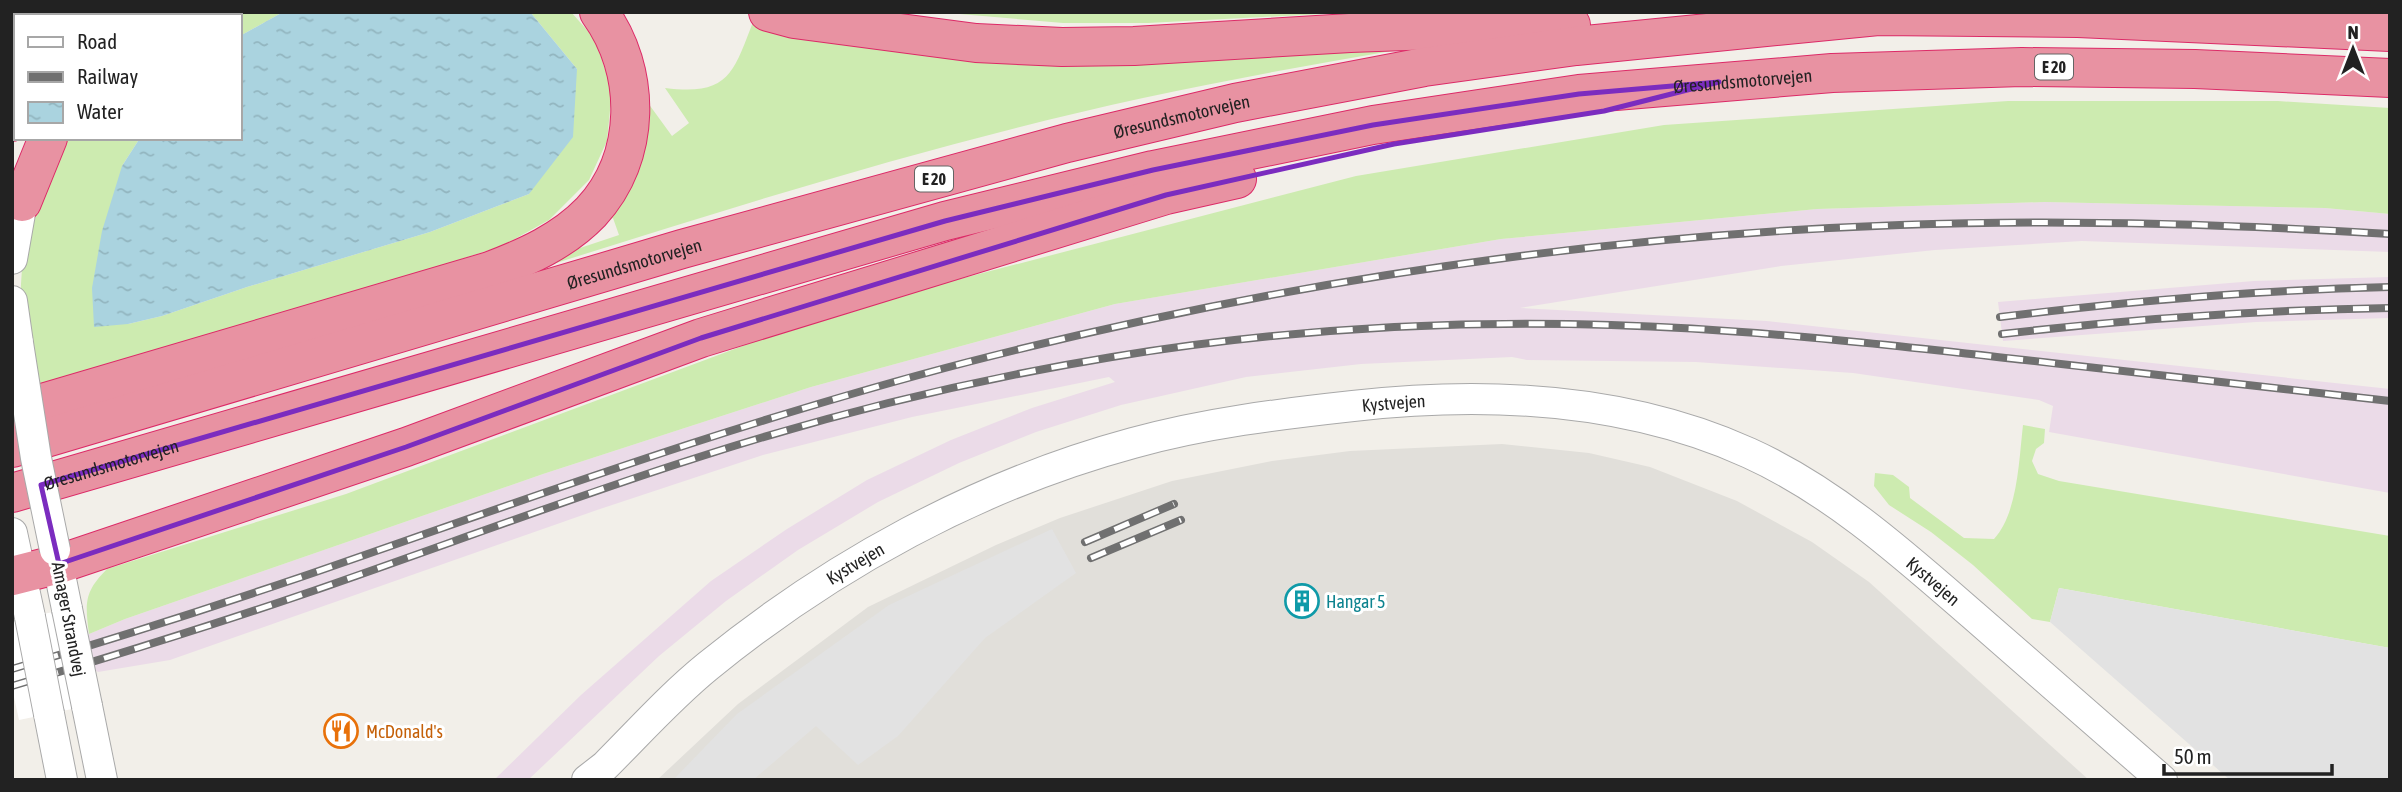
<svg xmlns="http://www.w3.org/2000/svg" width="2402" height="792" viewBox="0 0 2402 792" font-family="'Asap Condensed',sans-serif">
<style>
.industrial{fill:#ebdbe8}
.airport{fill:#e1dfda}
.grass{fill:#cdebb0}
.parking{fill:#e2e2e2}
.water{fill:url(#water-ripples)}
.pier{fill:#fff}
.lines{fill:none;stroke-linecap:round;stroke-linejoin:round}
.minor-casing{stroke:#a9a9a9;stroke-width:32}
.highway-casing{stroke:#dc2a67;stroke-width:40}
.minor{stroke:#fff;stroke-width:30}
.highway{stroke:#e892a2;stroke-width:38}
.rail-casing{stroke:#707070;stroke-width:8}
.rail{stroke:#fff;stroke-width:5;stroke-dasharray:16;stroke-linecap:butt}
.minor-bridge-casing{stroke:#a9a9a9;stroke-width:32;stroke-linecap:butt}
.minor-bridge{stroke:#fff;stroke-width:30}
.marked{fill:none;stroke:#7b2cbf;stroke-width:5;stroke-linejoin:round}
.labels{text-anchor:middle;dominant-baseline:central;stroke-width:6;stroke-linejoin:round;paint-order:stroke}
.shield{fill:#fff;stroke:#646464;stroke-width:2}
.shield-label{font-size:16px;font-weight:bold;fill:#222}
.street-label{font-size:18px;fill:#222;stroke:#fff}
.culture-label{font-size:18px;fill:#0d838f;stroke:#fff;text-anchor:start}
.food-label{font-size:18px;fill:#c56008;stroke:#fff;text-anchor:start}
</style>
<defs>
<pattern id="water-ripples" width="26" height="14" patternUnits="userSpaceOnUse" patternTransform="scale(1.75)"><rect width="26" height="14" fill="#aad3df"/><path d="M2 4q2-2 4 0t4 0M15 11q2-2 4 0t4 0" fill="none" stroke="#92b5bf"/></pattern>
</defs>
<rect width="100%" height="100%" fill="#f2efe9"/>
<path class="industrial" d="M2045,202L2325,208L2390,214V252L2082,241L1935,250L1781,266L1520,308L1767,321L2390,389V493L2049,432L2053,406L2039,400L1853,373L1696,362L1527,360L1512,357L1361,364L1246,377L1121,405L1036,432L959,463L878,502L798,550L726,601L659,656L528,780H494L581,695L711,581L787,529L867,480L951,440L1032,408L1115,382L1109,377L912,417L763,455L597,510L170,660L98,672L92,668L85,638L89,634L125,619L543,474L811,387L1115,304L1501,239L1817,209Z
M2390,277V318L2256,322L2003,341L1998,302L2254,281Z"/>
<path class="airport" d="M1502,444L1589,453L1650,467L1737,501L1812,542L1869,582L2089,780H657L738,704L868,607L996,545L1060,518L1172,481L1272,461L1350,451Z"/>
<path class="grass" d="M181,12H283L240,36V16H176Z
M527,12H571L595,39L612,90L607,141L589,180L549,220L502,246L424,271L37,385C31,353 20,317 21,284C23,233 39,181 68,138H140L122,166L128,324L162,316L247,287L430,232L529,194L577,69L531,13Z
M936,12H1361L1148,23H1063Z
M753,22L1409,48C1320,63 1231,79 1143,98C936,143 733,207 531,271L541,261L619,235L613,218L591,225L640,92L672,136L689,123L665,88C728,96 733,74 753,22Z
M2008,101H2278L2390,108V214L2325,208L2045,202L1817,209L1501,239L1115,304L811,387L543,474L125,619L89,634C85,603 84,592 107,569L346,494L772,335L929,287L1356,176L1664,125Z
M2023,425L2045,429L2044,443L2036,449L2032,461L2038,474L2059,481L2390,536V648L2059,588L2050,622L2032,619L1973,565L1931,532L1889,505L1874,486L1875,473L1893,475L1909,487L1910,498L1964,538L1994,539C2018,513 2019,459 2023,425Z"/>
<path class="parking" d="M1052,529L1076,573L985,638L898,736L858,765L816,726L753,780H673L737,714L889,605Z
M2059,588L2390,648V780H2230L2050,622Z"/>
<path class="water" d="M283,12L531,13L577,69L573,137L529,194L430,232L247,287L162,316L128,324L94,327L92,288L102,231L122,166L140,138H240V36Z"/>
<path class="pier" d="M80,606L101,703L19,720L12,688V621Z"/>
<g class="lines">
<g class="minor-casing">
<g id="minor">
<path d="M12,259L22,202"/>
<path d="M12,301L18,343"/>
<path d="M12,533L30,617"/>
<path d="M55,550L67,609"/>
<path d="M87,706L102,780"/>
<path d="M49,714L62,780"/>
<path id="s1" d="M587,780L605,766C639,732 671,696 708,666C832,565 978,485 1133,443C1205,423 1280,414 1353,406C1486,391 1625,397 1749,453C1833,491 1904,555 1973,615C2036,670 2099,725 2162,780"/>
</g>
</g>
<g class="highway-casing">
<g id="highway">
<path d="M768,12L794,19L976,43L1062,47L1134,46L1350,33L1571,25"/>
<path d="M109,16L113,12"/>
<path d="M144,16L149,12"/>
<path d="M12,122L16,116"/>
<path d="M22,202L48,138"/>
<path d="M12,412L490,271C527,257 563,241 591,212C642,157 642,71 599,12"/>
<path id="s2" d="M12,448L682,249L1067,143L1235,103L1424,67L1576,46L1878,16L2078,18L2390,32"/>
<path id="s3" d="M12,493L945,221L1153,170L1373,125L1579,94L1832,73L2022,67L2195,69L2390,78"/>
<path d="M12,576L59,564L406,447L701,338L1166,195L1237,179"/>
</g>
</g>
<use href="#minor" class="minor"/>
<use href="#highway" class="highway"/>
<g class="rail-casing">
<path id="rail" d="M2000,317C2130,301 2259,290 2390,287
M2002,334C2131,319 2260,310 2390,308
M1085,542L1174,504
M1091,558L1181,520
M12,669C110,640 207,609 304,576C524,500 743,420 968,362C1273,284 1586,236 1900,225C2063,219 2227,224 2390,234
M12,686C110,657 207,627 304,594C435,549 564,500 696,458C832,414 971,380 1112,357C1276,330 1445,320 1611,325C1750,329 1888,345 2025,360C2147,374 2268,387 2390,401"/>
</g>
<use href="#rail" class="rail"/>
<g class="minor-bridge-casing">
<path id="minor-bridge" d="M18,343L36,458L55,550
M67,609L87,706
M30,617L49,714"/>
</g>
<use href="#minor-bridge" class="minor-bridge"/>
</g>
<path class="marked" d="M1719,82L1604,111L1394,144L1166,195L701,338L406,447L59,564L41,485L945,221L1153,170L1373,125L1579,94Z"/>
<defs>
<g id="building-ring" transform="scale(1.75)"><circle r="9.5" fill="#fff" stroke="#0f9aa8" stroke-width="1.5"/><path d="M-4-6H4V6H1V3H-1V6H-4ZM-2.5-4.3h1.7v1.8h-1.7ZM.8-4.3h1.7v1.8H.8ZM-2.5-1h1.7V.8h-1.7ZM.8-1h1.7V.8H.8Z" fill="#0f9aa8"/></g>
<g id="restaurant-ring" transform="scale(1.75)"><circle r="9.5" fill="#fff" stroke="#e8710a" stroke-width="1.5"/><path d="M-5-6h1v4h1v-4h1v4h1v-4h1v5L-1.5 .5V6h-2V.5L-5-1ZM5-6V6H3V1.5H1.5Q1.5-4 5-6Z" fill="#e8710a"/></g>
</defs>
<g fill-rule="evenodd">
<use href="#building-ring" x="1302" y="601"/>
<use href="#restaurant-ring" x="341" y="731"/>
</g>
<g class="labels">
<g class="shield">
<rect x="2035" y="54.5" width="38" height="25" rx="5"/>
<rect x="915" y="166.5" width="38" height="25" rx="5"/>
</g>
<g class="shield-label">
<text x="2054" y="67">E 20</text>
<text x="934" y="179">E 20</text>
</g>
<g class="street-label">
<text stroke="none"><textPath href="#s3" startOffset="1783">Øresundsmotorvejen</textPath></text>
<text stroke="none"><textPath href="#s2" startOffset="1216">Øresundsmotorvejen</textPath></text>
<text stroke="none"><textPath href="#s2" startOffset="649">Øresundsmotorvejen</textPath></text>
<text stroke="none"><textPath href="#s1" startOffset="914">Kystvejen</textPath></text>
<text stroke="none"><textPath href="#s3" startOffset="103">Øresundsmotorvejen</textPath></text>
<text stroke="none"><textPath href="#s1" startOffset="346">Kystvejen</textPath></text>
<text stroke="none"><textPath href="#s1" startOffset="1502">Kystvejen</textPath></text>
<text transform="translate(69 619) rotate(79)">Amager Strandvej</text>
</g>
<g class="culture-label">
<text x="1326" y="601">Hangar 5</text>
</g>
<g class="food-label">
<text x="366" y="731">McDonald's</text>
</g>
</g>
<rect width="2402" height="792" fill="none" stroke="#222222" stroke-width="28"/>
<rect x="14" y="14" width="228" height="126" fill="#ffffff" stroke="#a7a7a7" stroke-width="2"/>
<rect x="28" y="37" width="35" height="10" fill="#ffffff" stroke="#a7a7a7" stroke-width="2"/>
<text x="77" y="49" font-size="21" fill="#222222">Road</text>
<rect x="28" y="72" width="35" height="10" fill="#707070" stroke="#a7a7a7" stroke-width="2"/>
<text x="77" y="84" font-size="21" fill="#222222">Railway</text>
<rect x="28" y="102" width="35" height="21" fill="url(#water-ripples)" stroke="#a7a7a7" stroke-width="2"/>
<text x="77" y="119" font-size="21" fill="#222222">Water</text>
<g transform="translate(2353 49)" stroke="#ffffff" stroke-width="5" paint-order="stroke">
<path d="M0-5L12 26L0 18L-12 26Z" fill="#222222"/>
<text y="-10" font-size="19" font-weight="bold" text-anchor="middle" fill="#222222">N</text>
</g>
<path d="M2164 764v10h168v-10" fill="none" stroke="#222222" stroke-width="3.5"/>
<text x="2174" y="764" font-size="21" fill="#222222" stroke="#ffffff" stroke-width="5" paint-order="stroke">50 m</text>
</svg>
